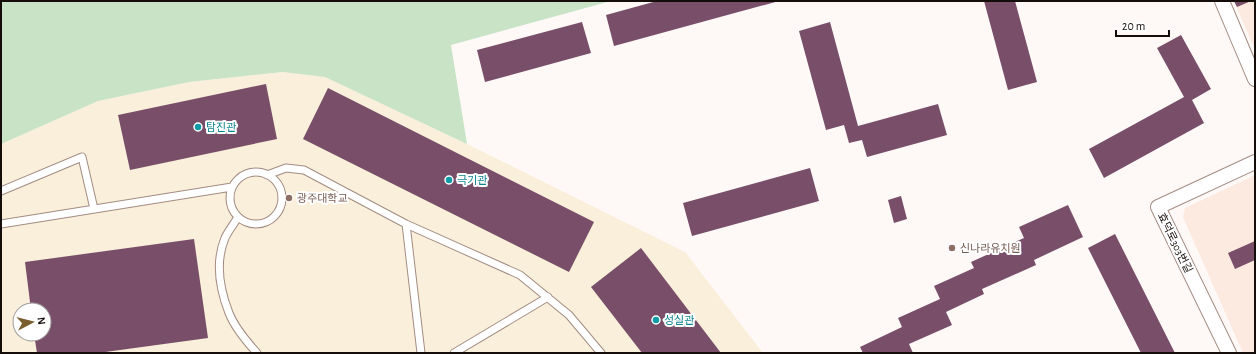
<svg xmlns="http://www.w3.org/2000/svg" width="1256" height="354" viewBox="0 0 1256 354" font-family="'Alegreya Sans','Noto Sans KR',sans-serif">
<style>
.built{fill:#fce9e0}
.education{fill:#f9efda;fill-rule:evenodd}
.green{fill:#c8e3c6}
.building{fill:#784e69}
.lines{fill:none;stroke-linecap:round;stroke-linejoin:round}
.lane-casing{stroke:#a38c83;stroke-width:9}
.street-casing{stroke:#a38c83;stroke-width:16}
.lane{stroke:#fff;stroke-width:7}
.street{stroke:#fff;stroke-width:14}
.culture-dot{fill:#0f9aa8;stroke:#fff;stroke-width:1.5}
.education-dot{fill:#8d6e63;stroke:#fff;stroke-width:1.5}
.labels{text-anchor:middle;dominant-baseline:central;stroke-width:4;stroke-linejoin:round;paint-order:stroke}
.culture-label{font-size:11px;fill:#0d838f;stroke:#fff;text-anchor:start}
.education-label{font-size:11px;fill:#785e54;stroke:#fff;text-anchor:start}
.street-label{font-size:11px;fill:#150d0a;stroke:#fff}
</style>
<rect width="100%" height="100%" fill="#fef9f7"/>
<path class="built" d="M1234,1H1255V50Z
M1255,175V353H1243L1183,217L1185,208Z"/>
<path class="education" d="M283,72L325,77L467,144L685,252L763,353H1V144L98,101L189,82ZM20,310H44V334H20Z"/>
<path class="green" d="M1,1H611L451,45L467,144L325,77L283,72L189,82L98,101L1,144Z"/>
<path class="building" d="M657,1H779L614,46L606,15Z
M984,1H1015L1037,82L1008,90Z
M1234,1H1251L1237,7Z
M582,22L591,53L485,82L477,50Z
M830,22L858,126L938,104L947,135L867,157L862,140L849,143L844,125L826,130L799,31Z
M1181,35L1211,89L1192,100L1204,123L1104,178L1089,149L1184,97L1157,48Z
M266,84L277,139L130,170L118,115Z
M328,88L594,222L569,272L303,139Z
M810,168L819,201L692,236L683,203Z
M901,196L907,219L894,223L888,200Z
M1068,205L1083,237L1034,260L1036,265L982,289L984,294L946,312L952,325L909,344L913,353H863L860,347L902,327L898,318L940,299L934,286L974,268L971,262L1024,238L1019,227Z
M1115,234L1175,353H1141L1088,248Z
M194,239L208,338L98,353H37L34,334H44V310H31L25,262Z
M1255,241V260L1235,269L1228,253Z
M641,248L721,353H642L591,287Z"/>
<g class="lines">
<g class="lane-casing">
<path id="lane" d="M230 198a26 26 0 1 1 52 0a26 26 0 1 1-52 0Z
M267,175L286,168L304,170L406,224L520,275L569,315L601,353
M1,191L82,157L94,209
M238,217C234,224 228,231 225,238C215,262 220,290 229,313C234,326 247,342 257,353
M1,224L232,187
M406,224L421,353
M454,353L548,297"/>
</g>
<g class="street-casing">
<path id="street" d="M1222,1L1255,79
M1229,353L1158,207L1255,162"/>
</g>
<use href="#lane" class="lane"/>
<use href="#street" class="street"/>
</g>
<g class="culture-dot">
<circle cx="198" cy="127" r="4"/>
<circle cx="449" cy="180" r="4"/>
<circle cx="656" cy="320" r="4"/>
</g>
<g class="education-dot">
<circle cx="289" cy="198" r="4"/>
<circle cx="952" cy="248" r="4"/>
</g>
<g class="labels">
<g class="culture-label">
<text x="206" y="127">탐진관</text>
<text x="457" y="180">극기관</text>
<text x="664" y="320">성실관</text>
</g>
<g class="education-label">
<text x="297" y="198">광주대학교</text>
<text x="960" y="248">신나라유치원</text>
</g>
<g class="street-label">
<text transform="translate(1175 243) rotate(64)">효덕로303번길</text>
</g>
</g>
<rect width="1256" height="354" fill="none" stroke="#150d0a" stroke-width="4"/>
<g transform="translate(32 322) rotate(83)"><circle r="19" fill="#ffffff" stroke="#a19e9d"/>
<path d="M0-3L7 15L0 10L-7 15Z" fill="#795e30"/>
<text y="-6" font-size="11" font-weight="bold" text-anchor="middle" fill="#150d0a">N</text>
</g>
<path d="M1116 30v6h53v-6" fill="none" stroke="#150d0a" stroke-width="2"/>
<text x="1122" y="30" font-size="12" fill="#150d0a" stroke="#ffffff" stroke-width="3" paint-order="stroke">20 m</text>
</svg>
